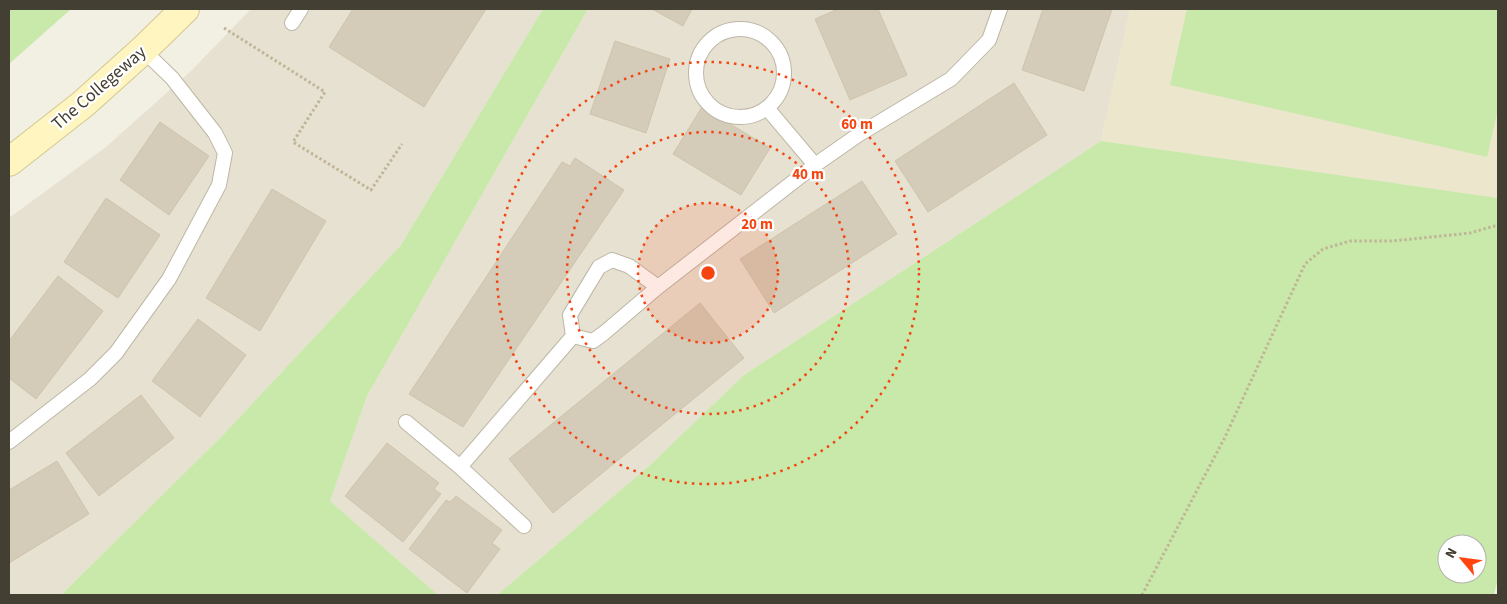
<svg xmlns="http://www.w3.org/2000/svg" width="1507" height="604" viewBox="0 0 1507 604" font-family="'Source Sans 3',sans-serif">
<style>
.residential{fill:#e7e1d1}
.education{fill:#ece6cc}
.green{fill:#c8e9aa;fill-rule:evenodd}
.building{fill:#d4cbb8;stroke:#cfc4ab}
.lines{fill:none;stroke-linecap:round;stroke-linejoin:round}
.lane-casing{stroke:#beb7a6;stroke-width:16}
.secondary-casing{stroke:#d4c891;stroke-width:30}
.path{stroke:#c0b596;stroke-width:3;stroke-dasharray:2.5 2.5;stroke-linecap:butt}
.lane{stroke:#fff;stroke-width:14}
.secondary{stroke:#fff5c1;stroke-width:28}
.ring{fill:none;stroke:#f64410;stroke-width:2.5;stroke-dasharray:2.5 5}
.labels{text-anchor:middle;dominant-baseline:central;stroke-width:4.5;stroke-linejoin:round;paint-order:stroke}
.street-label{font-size:18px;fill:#443f33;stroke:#fff}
.centre{fill:#f64410;stroke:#fff;stroke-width:2.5}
.ring-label{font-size:15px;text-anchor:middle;font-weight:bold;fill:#f64410;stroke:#fff;stroke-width:4.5;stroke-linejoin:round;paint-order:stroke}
</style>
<rect width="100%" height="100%" fill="#f2efe3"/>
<path class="residential" d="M251,9H543L401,245L221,437L61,595H9V218L106,147L191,71Z
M588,9H1130L1101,141L744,375L648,467L497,595H438L330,501L367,396Z"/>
<path class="education" d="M1130,9H1498V198L1101,141Z"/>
<path class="green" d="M9,9H71L9,64Z
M543,9H588L367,396L330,501L438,595H61L221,437L401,245Z
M1187,9H1498V109L1487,157L1170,85Z
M1101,141L1498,198V578L1494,595H497L648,467L744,375ZM1447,544H1477V574H1447Z"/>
<path class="building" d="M353,9H486L424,107L329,47Z
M652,9H692L683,26Z
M838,9H878L907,75L850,100L815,19Z
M1043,9H1112L1084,91L1022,70Z
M615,41L670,59L646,133L590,114Z
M1014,83L1047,135L928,212L895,161Z
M702,107L770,148L741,195L673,154Z
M160,122L209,156L169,215L120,180Z
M575,158L624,190L463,427L409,394L562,162L570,166Z
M862,181L897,234L774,313L740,259Z
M272,189L326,221L260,331L206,298Z
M106,198L160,235L118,298L64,262Z
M58,276L103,311L36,399L9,378V341Z
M700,303L744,358L553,513L509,459Z
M198,319L246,355L200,417L152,381Z
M141,395L174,438L99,496L66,453Z
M387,443L439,483L434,489L441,494L403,542L345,496Z
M57,461L89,514L9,563V490Z
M456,496L502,530L492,543L500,549L467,593L409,549L446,500L450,502Z"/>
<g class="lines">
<g class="lane-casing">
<path id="lane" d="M292,23L301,9
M696 73a44 44 0 1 1 88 0a44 44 0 1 1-88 0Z
M767,108L815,165
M658,287L815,165L858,135L951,79L989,40L1000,9
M406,422L460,467L524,526
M9,442L90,379L116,353L169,279L219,185L225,153L215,133L172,78L143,50
M460,467L573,336L593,341L604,333L658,287L629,266L612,260L599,267L570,315L573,336"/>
</g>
<g class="secondary-casing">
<path id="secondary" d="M9,162L83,104L143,50L185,9"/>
</g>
<path class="path" d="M224,28L325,92L293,142L371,190L402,144
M1142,595L1225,437L1305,264L1323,249L1350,241H1393L1470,233L1498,225"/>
<use href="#lane" class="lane"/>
<use href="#secondary" class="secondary"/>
</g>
<circle cx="708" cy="273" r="70" fill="#f64410" fill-opacity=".12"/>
<g class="ring">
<circle cx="708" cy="273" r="70"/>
<circle cx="708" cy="273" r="141"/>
<circle cx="708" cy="273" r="211"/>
</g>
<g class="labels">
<g class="street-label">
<text transform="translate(99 88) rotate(-41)">The Collegeway</text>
</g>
</g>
<circle cx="708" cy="273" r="8" class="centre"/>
<g class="ring-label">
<text x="857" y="129">60 m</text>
<text x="808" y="179">40 m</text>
<text x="757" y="229">20 m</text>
</g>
<rect width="1507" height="604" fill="none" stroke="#443f33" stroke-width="20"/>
<g transform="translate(1462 559) rotate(299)"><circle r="24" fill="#ffffff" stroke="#b4b2ad"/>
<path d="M0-4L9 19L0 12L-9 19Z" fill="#ff440e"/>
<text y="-8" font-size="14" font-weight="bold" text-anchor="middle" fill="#443f33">N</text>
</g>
</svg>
